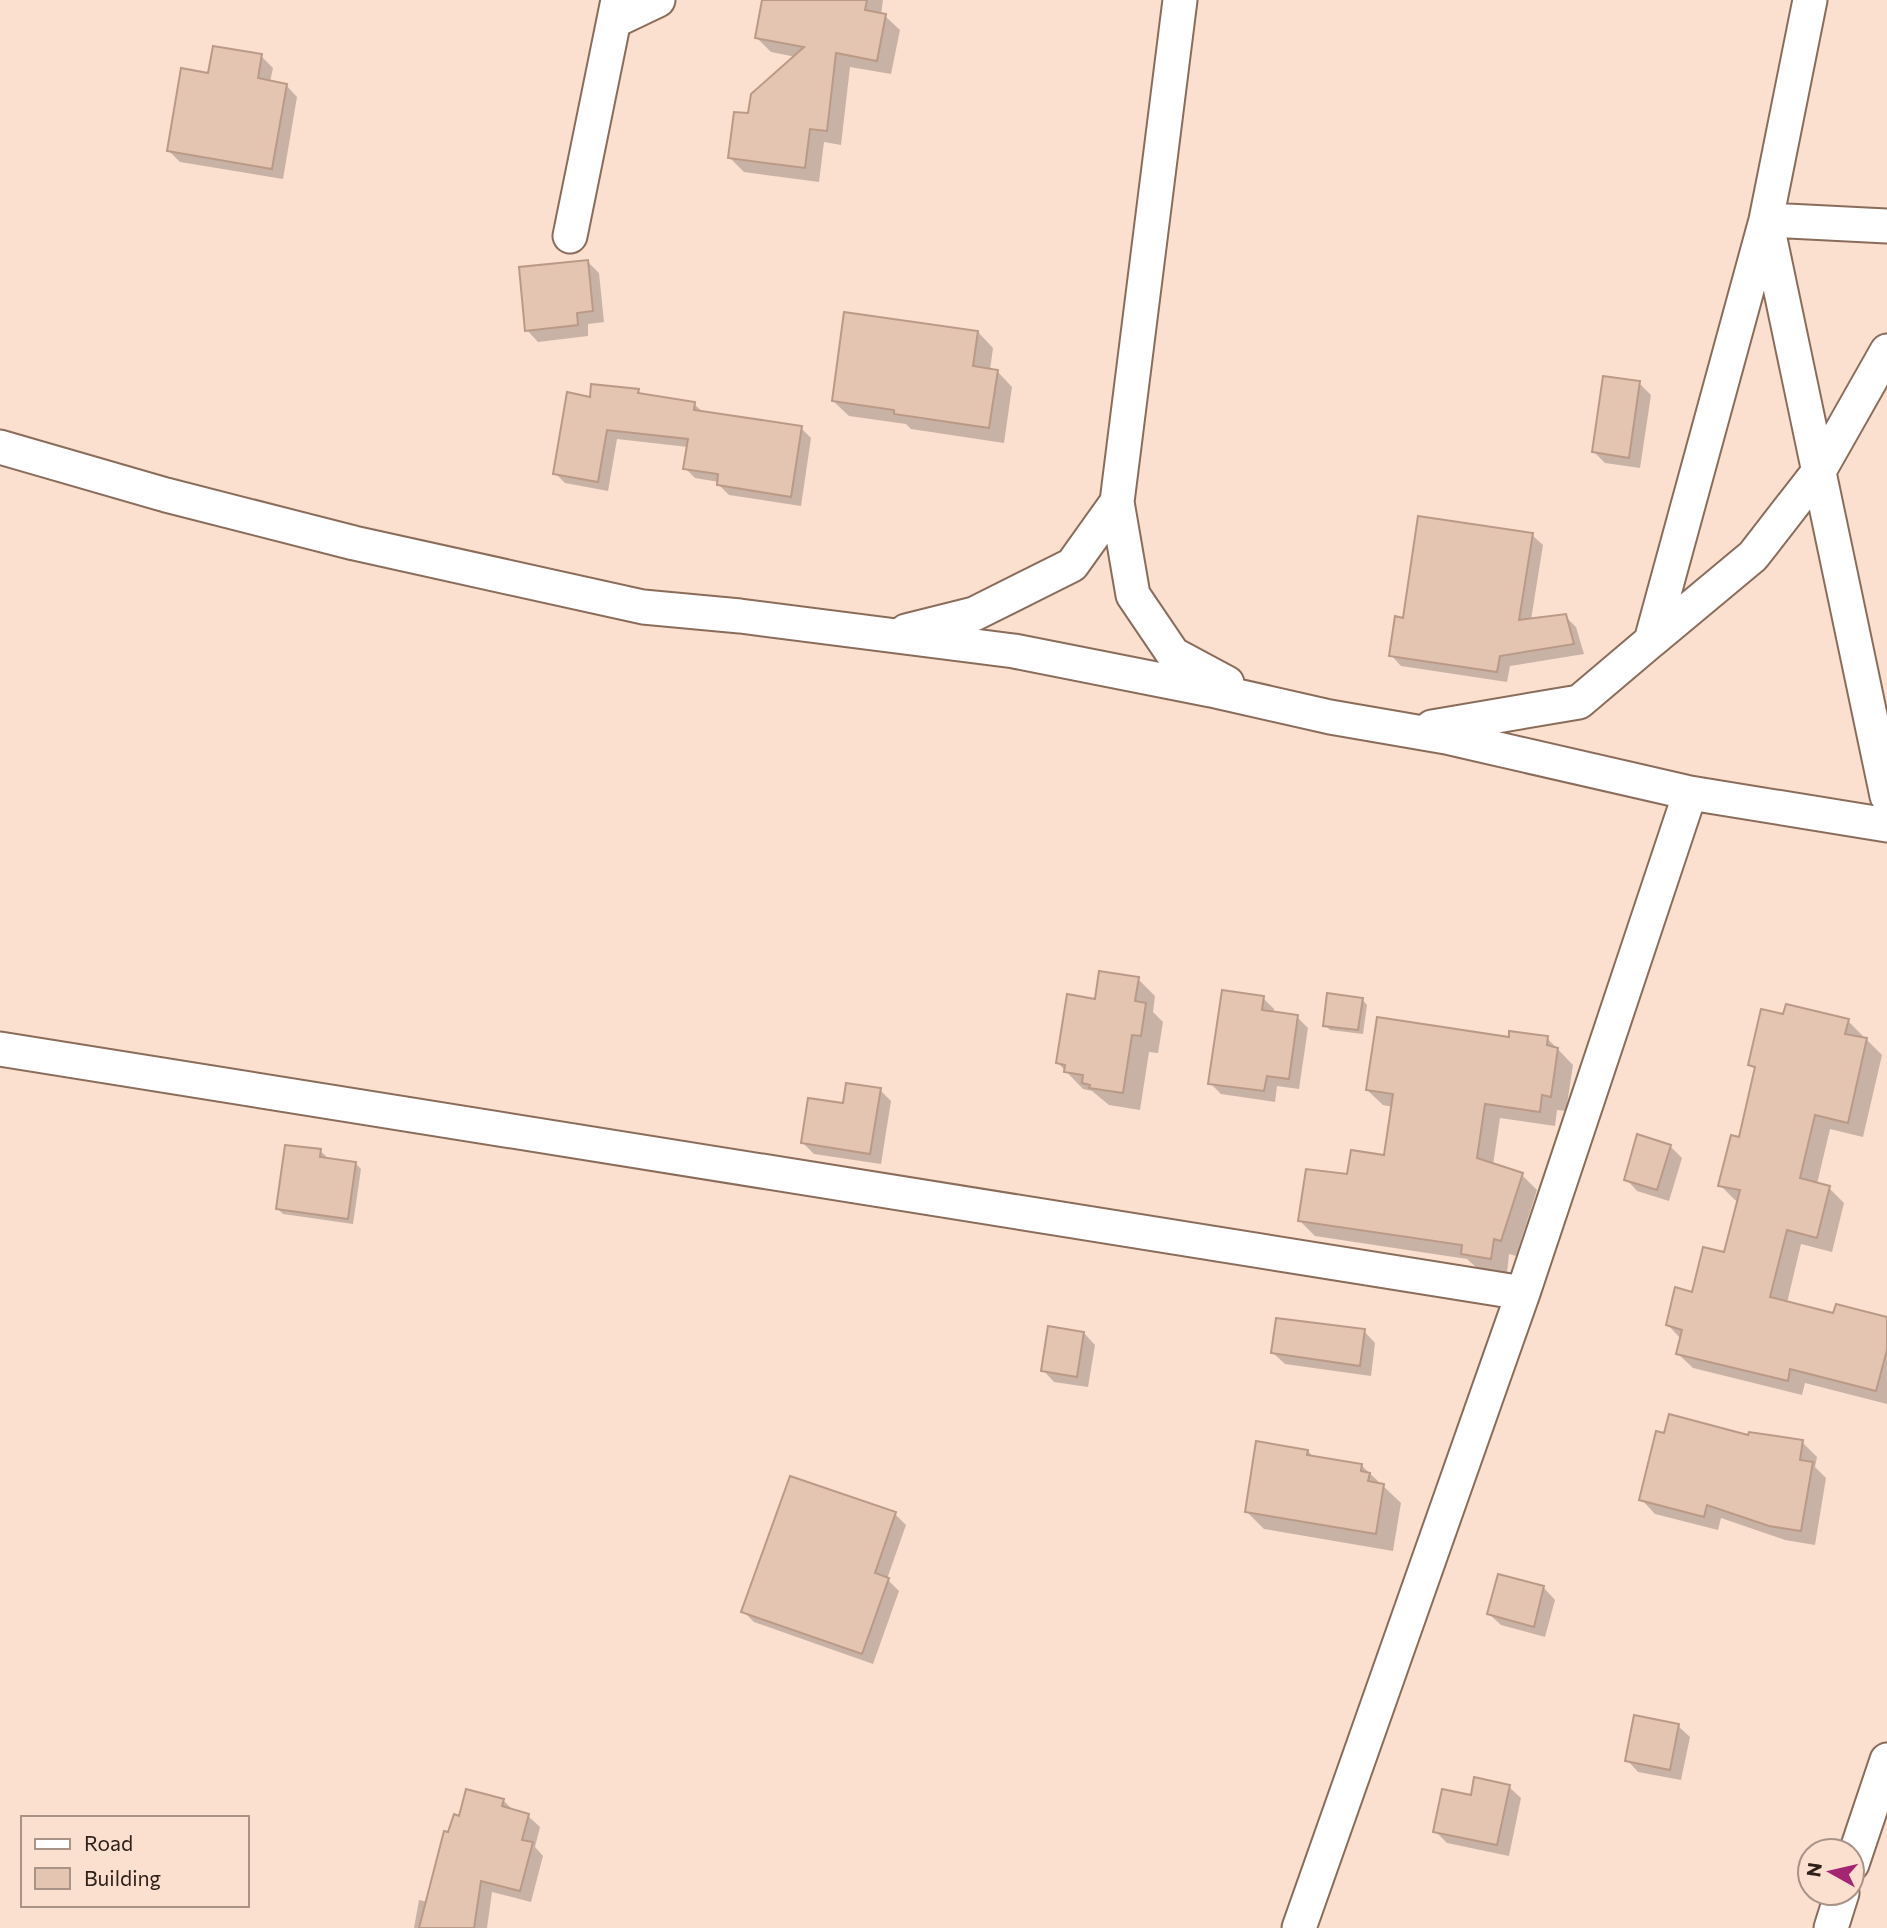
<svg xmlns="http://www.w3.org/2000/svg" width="1887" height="1928" viewBox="0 0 1887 1928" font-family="Commissioner,sans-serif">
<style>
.shadow{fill:#0003}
.building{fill:#e4c5b2;stroke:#ba9a87;stroke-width:2}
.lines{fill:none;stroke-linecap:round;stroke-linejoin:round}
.street-casing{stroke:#8a6c5a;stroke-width:37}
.street{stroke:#fff;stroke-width:33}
</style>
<rect width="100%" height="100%" fill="#fbdfcf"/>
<path class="shadow" d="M764,0H883L881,15L885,16L900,30L891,74L850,67L841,145L824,142L819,182L744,172L730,158L750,115L796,57L771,52L757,38Z
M261,56L273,68L270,82L286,85L297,97L283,179L180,162L169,151L210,75Z
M588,262L599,273L604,322L588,324V336L538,342L527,330Z
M978,332L993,348L990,370L997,371L1012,387L1004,443L911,429L906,424L849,416L833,401Z
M1639,383L1651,395L1640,468L1605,463L1593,451Z
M638,391L642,395L694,404L704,413L801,428L811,438L801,506L729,495L719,485V482L695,478L685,468L688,447L617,439L608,491L565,483L555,473L592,399Z
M1532,535L1543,545L1531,620L1565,616L1576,627L1584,654L1510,666L1507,682L1401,666L1391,655L1404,620Z
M1138,979L1155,996L1153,1012L1163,1022L1158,1053L1149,1052L1140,1110L1109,1105L1092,1091L1083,1089L1058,1063L1096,1001Z
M1263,998L1274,1009V1013L1297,1017L1308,1028L1299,1089L1277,1086L1275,1102L1221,1094L1210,1083Z
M1362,999L1367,1005L1363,1034L1330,1030L1325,1025Z
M1784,1016L1848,1021L1863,1036L1862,1039L1867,1040L1882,1055L1863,1137L1830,1129L1817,1184L1829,1188L1844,1203L1832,1252L1801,1244L1787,1303L1835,1315L1887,1318V1404L1805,1383L1802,1395L1693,1368L1677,1353L1681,1339L1668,1325L1725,1254L1738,1201L1735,1200L1720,1185L1740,1139L1756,1071L1750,1064Z
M1547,1038L1573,1065L1566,1111L1557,1110L1555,1126L1500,1118L1493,1165L1522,1175L1537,1190L1516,1256L1509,1254L1507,1273L1478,1269L1467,1259L1315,1236L1300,1221L1348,1176L1386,1156L1393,1107L1383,1105L1367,1090L1510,1039Z
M880,1090L891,1101L881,1164L814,1154L803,1143L844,1105Z
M1670,1146L1682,1158L1669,1201L1637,1191L1626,1179Z
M320,1151L326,1156L325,1160L356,1164L361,1169L353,1224L283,1214L278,1209Z
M1364,1331L1375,1343L1371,1376L1285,1364L1273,1353Z
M1084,1333L1095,1345L1088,1387L1054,1382L1043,1370Z
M1750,1437L1802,1442L1817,1457L1815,1467L1826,1478L1815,1545L1785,1540L1721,1518L1718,1530L1655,1514L1641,1499Z
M1308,1451L1314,1458L1361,1465L1401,1503L1393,1551L1264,1529L1247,1512Z
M895,1514L906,1525L887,1579L899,1591L873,1664L754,1622L743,1611Z
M1499,1577L1544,1588L1555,1600L1545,1637L1501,1625L1489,1614Z
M1678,1726L1690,1737L1681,1780L1638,1772L1627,1760Z
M1509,1787L1521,1798L1509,1856L1447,1843L1435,1831Z
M503,1800L515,1812L528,1816L540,1827L535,1847L543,1856L531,1902L492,1892L487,1928H414L419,1900L428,1902L450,1834L461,1818Z"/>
<path class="building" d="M762,0H867L865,10L886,14L877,61L836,53L827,131L810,129L805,168L728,158L734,112L748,113L751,94L804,47L755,38Z
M213,46L262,54L258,78L287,84L272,169L167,151L181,68L208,73Z
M588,260L593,311L577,313L578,325L525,331L519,267Z
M844,312L978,331L973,366L998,370L989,428L894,414V410L832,401Z
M1603,376L1640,381L1629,458L1592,452Z
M591,384L639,389L638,393L695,402L694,410L802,426L791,497L717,485L718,474L683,469L688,439L607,430L598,482L553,474L567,392L590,397Z
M1418,516L1533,533L1519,620L1566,614L1574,644L1500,656L1497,672L1389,656L1395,616L1403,618Z
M1099,971L1139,977L1135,1001L1146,1003L1141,1036L1132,1035L1123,1093L1089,1088L1090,1085L1082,1083L1083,1075L1064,1072L1065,1065L1056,1063L1067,994L1095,999Z
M1222,990L1264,996L1262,1010L1298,1015L1289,1079L1267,1076L1264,1091L1208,1084Z
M1327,993L1363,998L1358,1030L1323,1026Z
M1786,1004L1849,1019L1845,1034L1867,1038L1848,1123L1815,1115L1800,1178L1830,1186L1817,1238L1787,1230L1770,1297L1833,1313L1836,1304L1887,1317V1350L1876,1391L1790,1369L1788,1381L1676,1354L1682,1330L1666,1325L1675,1287L1692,1292L1703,1247L1724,1252L1740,1190L1718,1186L1731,1135L1739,1137L1755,1067L1748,1065L1761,1009L1783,1014Z
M1377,1017L1509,1037V1031L1548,1036L1547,1045L1558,1048L1551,1097L1542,1095L1540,1112L1485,1104L1477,1158L1523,1173L1501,1241L1494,1239L1491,1259L1461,1254L1462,1245L1298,1221L1306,1169L1347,1174L1351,1150L1384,1155L1393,1094L1366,1090Z
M846,1083L881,1088L870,1154L801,1143L808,1098L843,1103Z
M1637,1134L1671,1145L1657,1190L1624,1180Z
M285,1145L321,1149L320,1157L356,1162L348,1219L276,1209Z
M1276,1318L1365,1329L1360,1366L1271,1353Z
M1048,1326L1084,1332L1077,1377L1041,1371Z
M1669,1414L1748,1435L1749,1432L1803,1440L1800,1460L1813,1462L1801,1531L1769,1526L1707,1505L1704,1517L1639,1500L1656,1431L1664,1433Z
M1256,1441L1308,1450L1307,1455L1362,1464L1361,1471L1370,1473L1368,1481L1384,1484L1376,1534L1245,1512Z
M790,1476L896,1512L875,1573L889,1578L862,1654L741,1612Z
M1498,1574L1544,1586L1534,1627L1487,1614Z
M1634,1715L1679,1724L1670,1770L1625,1761Z
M1474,1777L1510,1785L1497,1845L1433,1832L1442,1789L1471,1795Z
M466,1789L504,1799L502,1806L529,1814L522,1840L533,1842L520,1891L481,1881L474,1928H419L444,1831L448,1832L454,1814L459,1816Z"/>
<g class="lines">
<g class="street-casing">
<path id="street" d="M1180,0L1117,502L1133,595L1173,654L1227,683
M614,21L658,0
M1887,226L1766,220L1887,796
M570,236L618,0
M0,447L166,495L354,543L643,607L740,616L1014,651L1211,690L1330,717L1446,737L1690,793L1887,825
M906,631L974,614L1072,565L1117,502
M1651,641L1753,556L1819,471L1887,351
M1432,727L1579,702L1651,641L1766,220L1810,0
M0,1049L1523,1293
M1852,1864L1887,1760
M1299,1928L1523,1293L1690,793
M1831,1928L1842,1893"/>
</g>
<use href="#street" class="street"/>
</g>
<rect x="21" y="1816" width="228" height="91" fill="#fbdfcf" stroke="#a99387" stroke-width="2"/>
<rect x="35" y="1839" width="35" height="10" fill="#ffffff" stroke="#a99387" stroke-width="2"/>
<text x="84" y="1851" font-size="21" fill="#2e211a">Road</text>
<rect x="35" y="1868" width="35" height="21" fill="#e4c5b2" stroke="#a99387" stroke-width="2"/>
<text x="84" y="1886" font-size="21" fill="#2e211a">Building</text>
<g transform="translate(1831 1872) rotate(278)"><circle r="33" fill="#fbdfcf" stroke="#a99387" stroke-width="2"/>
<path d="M0-5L12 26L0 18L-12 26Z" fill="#a62573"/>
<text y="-10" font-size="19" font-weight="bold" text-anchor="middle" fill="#2e211a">N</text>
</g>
</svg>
